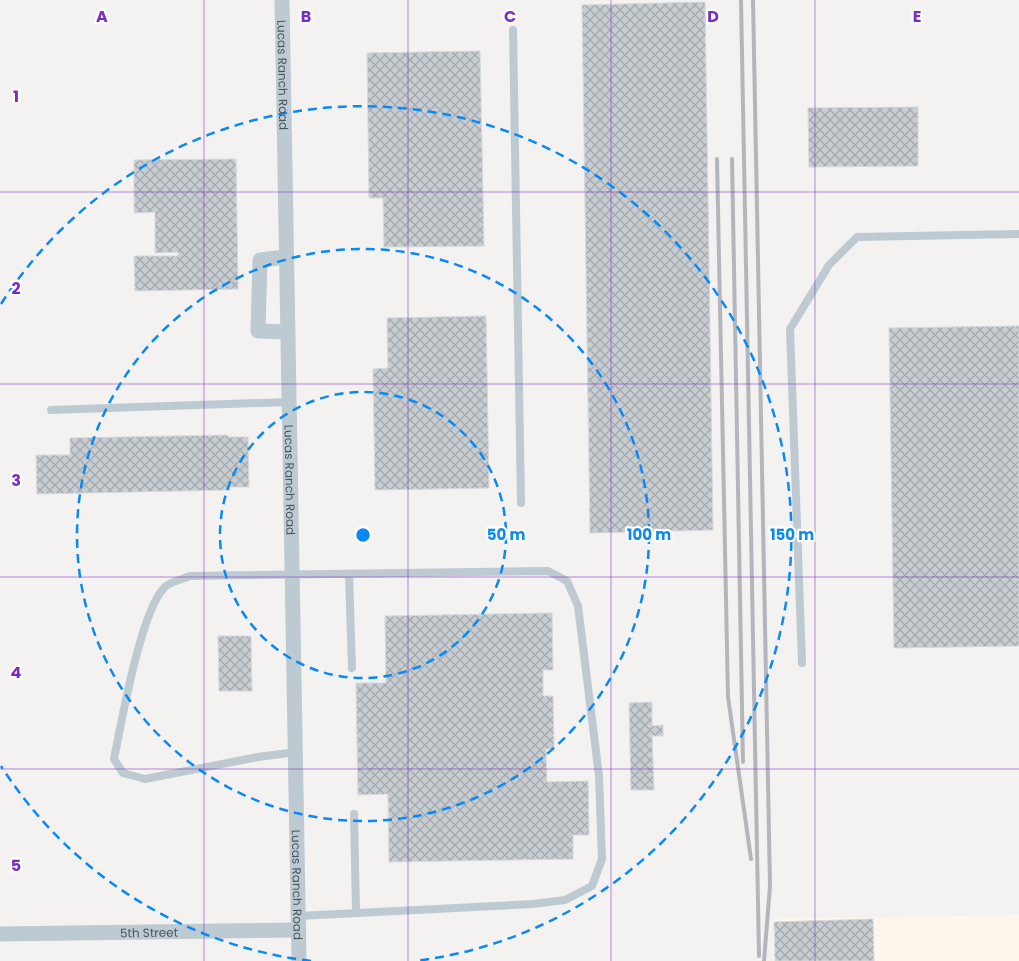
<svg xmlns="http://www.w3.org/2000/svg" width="1019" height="961" viewBox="0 0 1019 961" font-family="Poppins,sans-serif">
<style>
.commercial{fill:#fef6eb}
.building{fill:url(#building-cross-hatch);stroke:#d5d8dd}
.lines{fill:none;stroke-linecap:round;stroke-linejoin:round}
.lane{stroke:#becad2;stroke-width:8}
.street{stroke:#becad2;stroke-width:15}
.rail{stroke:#b3b7bc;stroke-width:4}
.grid{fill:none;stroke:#7b2cbf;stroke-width:1;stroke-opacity:0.55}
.ring{fill:none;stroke:#0989f6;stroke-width:2.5;stroke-dasharray:9 6}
.labels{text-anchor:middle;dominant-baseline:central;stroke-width:4.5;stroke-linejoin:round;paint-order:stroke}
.street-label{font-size:12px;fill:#475761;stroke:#fff}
.grid-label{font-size:16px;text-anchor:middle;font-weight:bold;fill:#7b2cbf;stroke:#fff;stroke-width:4.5;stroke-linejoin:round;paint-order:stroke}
.centre{fill:#0989f6;stroke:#fff;stroke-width:2.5}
.ring-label{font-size:15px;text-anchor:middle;font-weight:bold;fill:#0989f6;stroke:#fff;stroke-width:4.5;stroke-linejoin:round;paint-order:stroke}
</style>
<defs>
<pattern id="building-cross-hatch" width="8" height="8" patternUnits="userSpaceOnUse" patternTransform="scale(1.25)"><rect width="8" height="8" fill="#c8cdd2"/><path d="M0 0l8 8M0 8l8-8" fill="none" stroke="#a4a9ae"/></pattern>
</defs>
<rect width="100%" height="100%" fill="#f4f1f1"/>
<path class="commercial" d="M1019,915V961H773V919Z"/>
<path class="building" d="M705,2L713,530L590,533L582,5Z
M480,51L484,246L384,247L383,198H369L367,53Z
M918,107V166L809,167L808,108Z
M236,159L238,289L135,291L134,256H178V252L155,253V212L134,213V160Z
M486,316L489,488L375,490L373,369L388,368L387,318Z
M1019,326V646L894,648L889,328Z
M227,435L228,437H248L249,487H230V490L37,494L36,455H70V438Z
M552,613L553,670H543V696H553L554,749H546L547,782L588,781L589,835H573V859L389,862L388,794L358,795L356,683H386L385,616Z
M218,636H251L252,691H219Z
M652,702V726L663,725V736H652L654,790H631L629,703Z
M873,919L874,961H775L774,922Z"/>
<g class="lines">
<path class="lane" d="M513,30L521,503
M51,410L289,402
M349,575L352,668
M802,663L790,329L829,265L857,237L1019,234
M296,752L258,757L145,779L123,773L114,759C121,724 141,609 165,587C170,582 183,579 190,576L548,571L567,581L578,606L599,776L602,859L592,886L565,900L533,904L298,916
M354,814L356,913"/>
<g class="street">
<path id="s1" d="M282,0L299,961"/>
<path d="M286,257L260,260L258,331L288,332"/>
<path id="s2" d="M0,934L299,930"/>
</g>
<path class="rail" d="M741,0L759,956
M753,0L770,886L764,961
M717,159L728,697L751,859
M732,159L743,762"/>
</g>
<path class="grid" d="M204,0V961M408,0V961M611,0V961M815,0V961M0,192H1019M0,384H1019M0,577H1019M0,769H1019"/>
<g class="ring">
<circle cx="363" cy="535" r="143"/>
<circle cx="363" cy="535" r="286"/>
<path d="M311 961A429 429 0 0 1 1 766M1 304A429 429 0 1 1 415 961"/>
</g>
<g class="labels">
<g class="street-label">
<text stroke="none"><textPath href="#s1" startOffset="75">Lucas Ranch Road</textPath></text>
<text stroke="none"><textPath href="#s1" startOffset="480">Lucas Ranch Road</textPath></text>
<text stroke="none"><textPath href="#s1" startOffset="885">Lucas Ranch Road</textPath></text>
<text stroke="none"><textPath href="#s2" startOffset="149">5th Street</textPath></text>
</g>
</g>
<g class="grid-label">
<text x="102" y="22">A</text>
<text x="306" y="22">B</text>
<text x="510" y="22">C</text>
<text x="713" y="22">D</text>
<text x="917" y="22">E</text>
<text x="16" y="102">1</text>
<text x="16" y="294">2</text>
<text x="16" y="486">3</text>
<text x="16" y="678">4</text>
<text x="16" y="871">5</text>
</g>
<circle cx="363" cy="535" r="8" class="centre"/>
<g class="ring-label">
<text x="506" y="540">50 m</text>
<text x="649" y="540">100 m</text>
<text x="792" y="540">150 m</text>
</g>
</svg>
